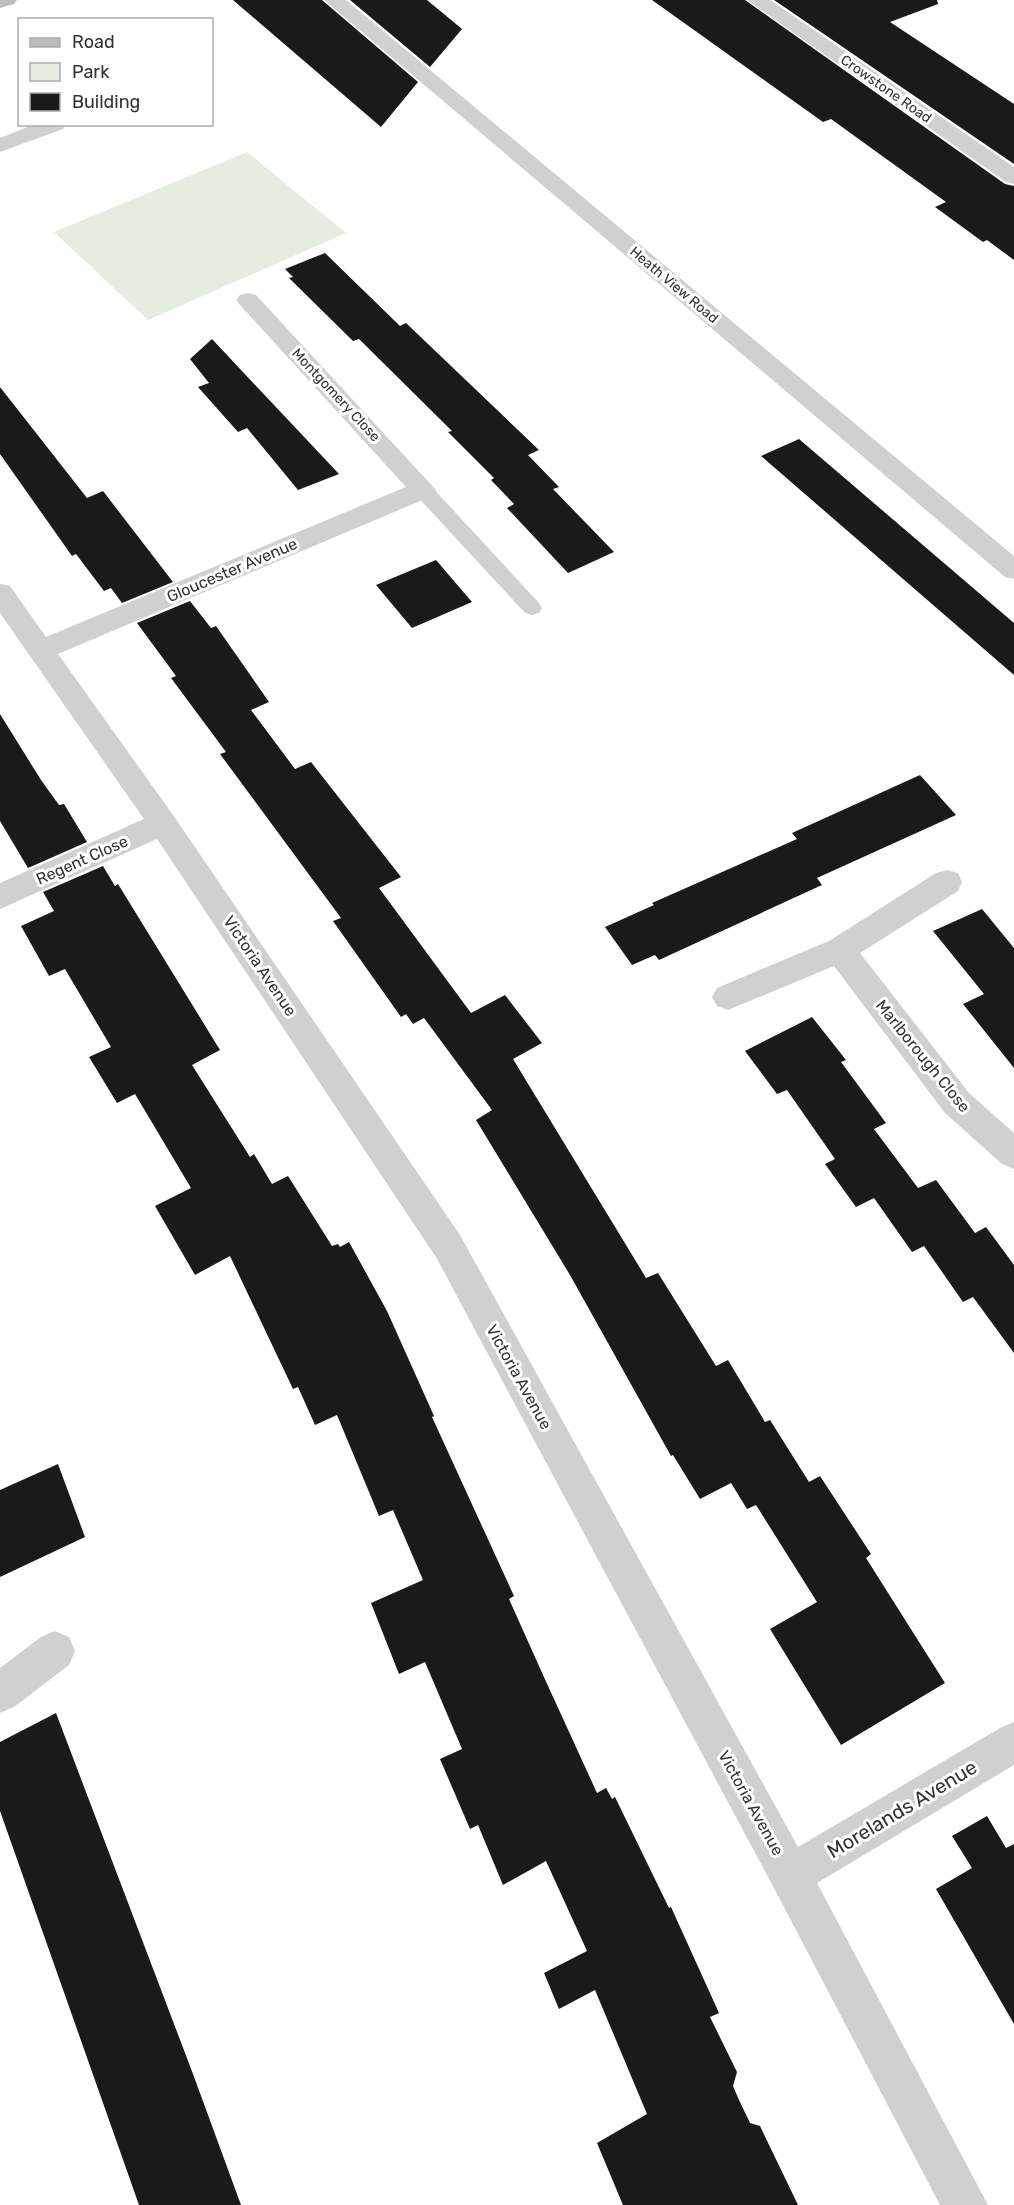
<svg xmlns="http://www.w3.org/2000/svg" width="1014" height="2205" viewBox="0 0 1014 2205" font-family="Rubik,sans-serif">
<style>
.green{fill:#e6ecdf}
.building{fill:#1a1a1a}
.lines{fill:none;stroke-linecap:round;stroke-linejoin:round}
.lane{fill:#d0d0d0;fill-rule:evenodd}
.street{fill:#d0d0d0;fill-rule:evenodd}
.secondary{fill:#bdbdbd;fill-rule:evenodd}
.labels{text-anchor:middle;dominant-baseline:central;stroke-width:6;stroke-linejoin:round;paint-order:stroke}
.far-street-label{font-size:14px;fill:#333;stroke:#fff}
.street-label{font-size:16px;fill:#333;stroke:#fff}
.near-street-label{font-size:20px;fill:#333;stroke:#fff}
</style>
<rect width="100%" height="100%" fill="#fff"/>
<path class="green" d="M247,152L346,233L148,320L54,232Z"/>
<path class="building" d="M233,0H322L418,82L381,127Z
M350,0H427L462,29L430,67Z
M652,0H745L1005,184L1014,186V260L987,240L983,242L935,207L946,202L831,119L823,122Z
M774,0H937L938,4L890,22L1014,104V164Z
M325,253L400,326L406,323L539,450L528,455L559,487L553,489L614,552L568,573L507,508L514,504L491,480L494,478L448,432L452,431L359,339L353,341L289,278L293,277L285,269Z
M212,339L241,370L339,474L298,490L247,428L238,432L198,387L209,383L190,359Z
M0,387L87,498L103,491L173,582L122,603L111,588L104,591L76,554L72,556L0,454Z
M799,439L1014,623V675L761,456Z
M436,560L472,602L412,628L376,585Z
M190,601L211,628L216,626L269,702L251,710L295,769L311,762L401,877L379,888L471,1013L505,995L542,1043L513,1059L640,1268L646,1278L658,1273L716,1366L728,1360L765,1422L770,1420L809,1482L820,1476L871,1554L866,1558L945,1683L841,1745L770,1629L817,1602L756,1505L747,1509L731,1483L700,1499L673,1455L671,1456L570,1275L476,1120L492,1110L424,1018L413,1024L406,1014L401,1017L333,921L341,918L220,754L226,752L171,678L176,676L137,623Z
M0,714L41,780L59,805L64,804L87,842L28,868L0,821Z
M920,775L956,815L817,878L822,885L659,960L655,955L632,965L605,927L654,905L652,903L797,839L792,833Z
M103,866L115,886L118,884L220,1050L192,1065L250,1157L254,1154L272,1184L288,1176L332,1246L338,1244L340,1247L349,1242L387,1311L434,1416L432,1417L514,1596L509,1599L543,1675L597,1793L606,1788L612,1799L615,1797L669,1908L671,1907L719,2013L710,2017L737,2072L733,2086L739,2100L750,2123L760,2126L798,2205H623L597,2143L647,2114L595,1990L559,2009L544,1973L587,1951L546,1861L503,1885L478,1825L470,1829L440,1759L462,1749L425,1662L399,1674L371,1603L423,1580L393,1510L379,1516L337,1415L315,1425L298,1387L293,1389L230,1256L195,1275L155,1206L191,1188L135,1094L117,1103L89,1057L111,1047L65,969L49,976L21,926L54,911L43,892Z
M982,909L1014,948V1068L963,1004L984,994L933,931Z
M812,1017L846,1060L841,1062L886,1123L874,1129L918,1188L936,1180L975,1233L986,1227L1014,1265V1353L973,1297L963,1302L924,1246L912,1252L874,1198L856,1207L825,1164L835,1159L787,1090L777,1094L745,1051Z
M58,1464L85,1537L0,1577V1490Z
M56,1713L193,2074L241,2205H139L0,1811V1742Z
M987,1816L1006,1848L1014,1844V2024L936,1889L972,1868L952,1836Z"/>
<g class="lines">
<path class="lane" d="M423,483L430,485L539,603L542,608L539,613L532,615L525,613L416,495L413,490L416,485Z"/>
<path class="street" d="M324,0H346L1014,556V579L1005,577Z
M747,0H770L1014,167V184L1006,182Z
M35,124H65L63,129L0,152V138Z
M248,293L256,295L436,490L432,496L58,654L173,815L460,1235L798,1847L1000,1728L1014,1722V1765L817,1883L988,2205H940L775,1890L436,1257L157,839L0,909V883L144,819L0,613V584L10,586L46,637L406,487L240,305L236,300L240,295Z
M947,870L958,873L962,882L958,891L860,953L969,1093L1014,1133V1169L1002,1164L945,1113L834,966L728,1010L717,1006L712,997L717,988L829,941L936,873Z
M55,1631L69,1637L75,1651L69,1665L14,1707L0,1713V1668L41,1637Z"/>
<path class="secondary" d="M0,0H17L14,4L0,8Z"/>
</g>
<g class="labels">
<g class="far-street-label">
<text transform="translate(886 89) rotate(35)">Crowstone Road</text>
<text transform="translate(674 285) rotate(40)">Heath View Road</text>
<text transform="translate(336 395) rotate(47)">Montgomery Close</text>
</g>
<g class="street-label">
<text transform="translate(232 570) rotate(-23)">Gloucester Avenue</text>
<text transform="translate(82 860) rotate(-24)">Regent Close</text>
<text transform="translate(260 966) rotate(56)">Victoria Avenue</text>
<text transform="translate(923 1056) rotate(51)">Marlborough Close</text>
<text transform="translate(519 1377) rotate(61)">Victoria Avenue</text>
<text transform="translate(751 1803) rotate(61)">Victoria Avenue</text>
</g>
<g class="near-street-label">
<text transform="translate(902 1809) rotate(-31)">Morelands Avenue</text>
</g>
</g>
<rect x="18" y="18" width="195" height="108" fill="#ffffff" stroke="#adadad" stroke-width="1.5"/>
<rect x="30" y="38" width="30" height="9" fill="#bdbdbd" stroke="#adadad" stroke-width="1.5"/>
<text x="72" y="48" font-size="18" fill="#333333">Road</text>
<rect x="30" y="63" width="30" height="18" fill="#e6ecdf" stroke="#adadad" stroke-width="1.5"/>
<text x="72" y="78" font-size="18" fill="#333333">Park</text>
<rect x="30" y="93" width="30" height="18" fill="#1a1a1a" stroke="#adadad" stroke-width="1.5"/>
<text x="72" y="108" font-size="18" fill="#333333">Building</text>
</svg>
